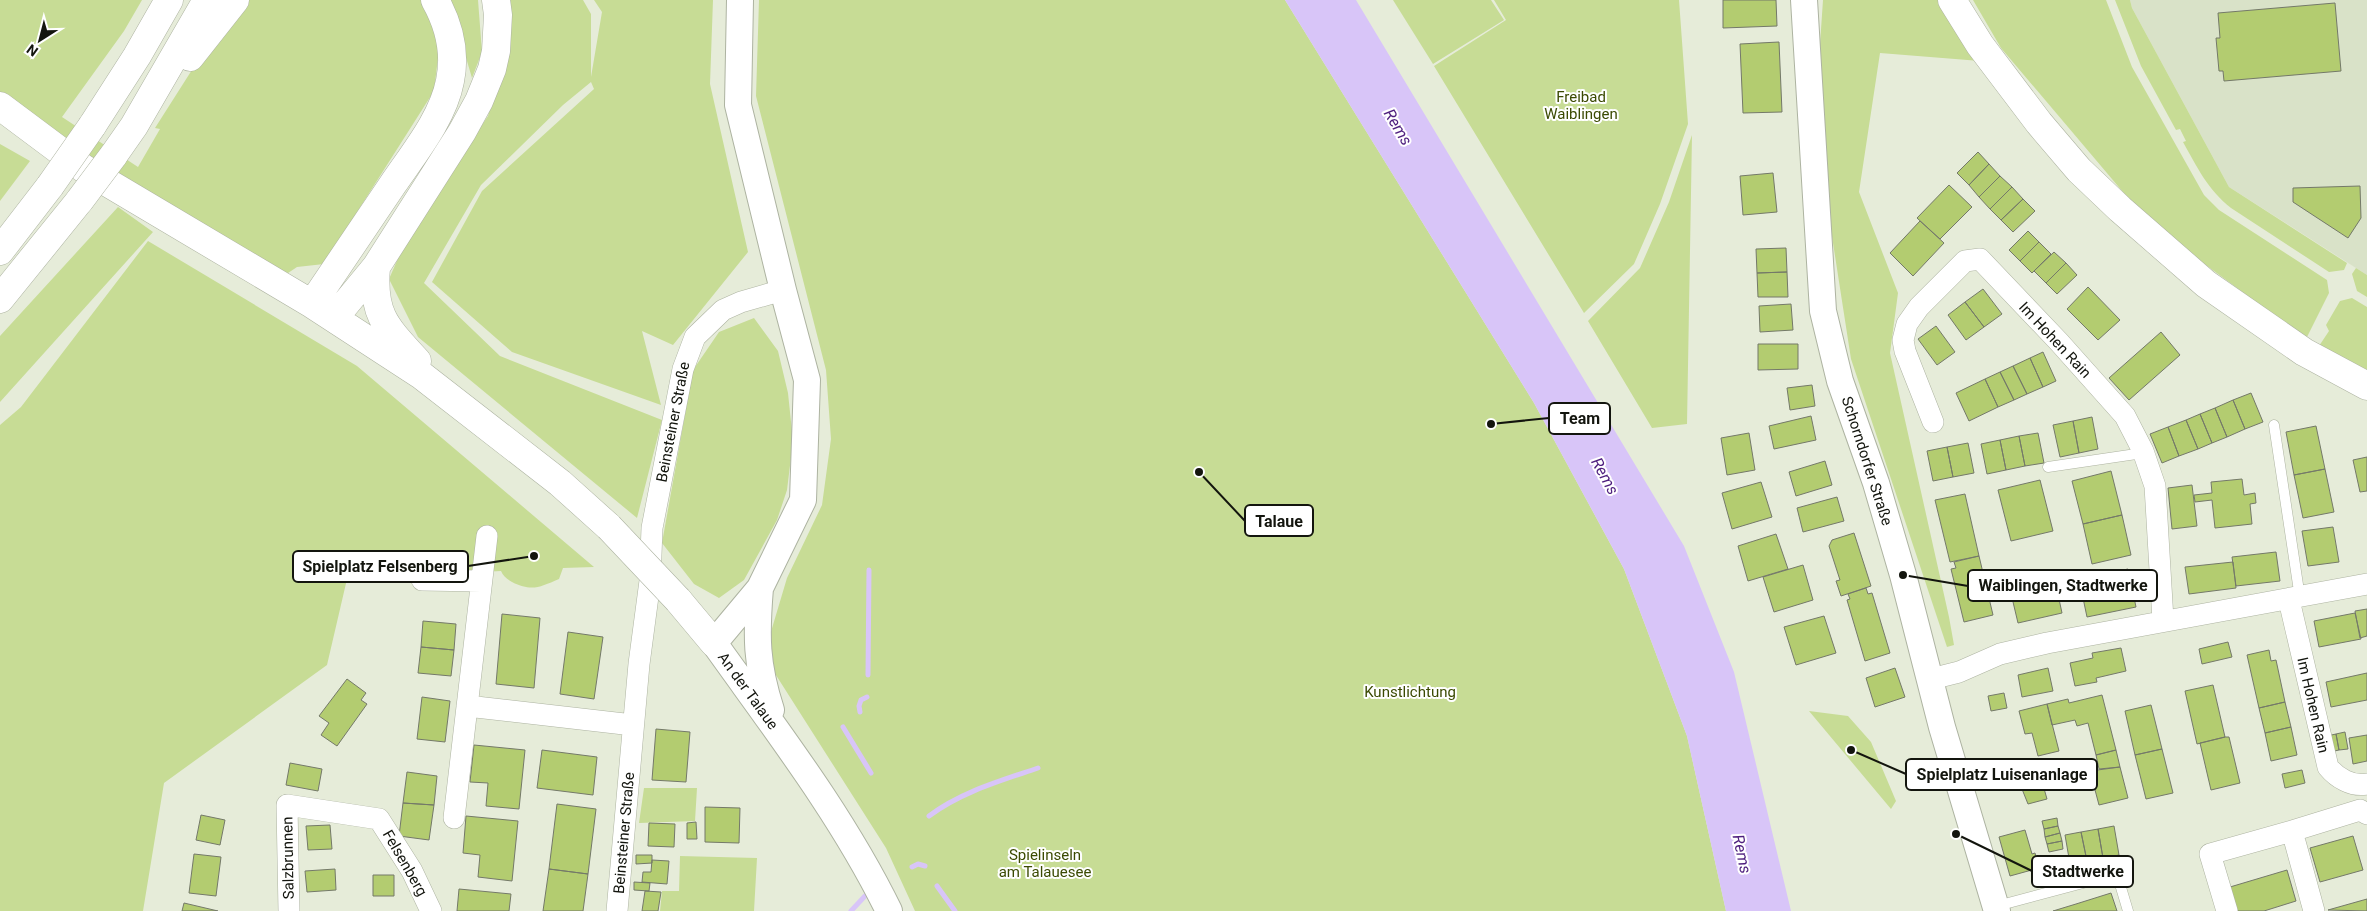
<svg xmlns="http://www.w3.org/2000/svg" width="2367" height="911" viewBox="0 0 2367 911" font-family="Roboto,sans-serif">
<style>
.built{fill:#d9e2c8}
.green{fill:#c7dc95}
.water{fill:#d8c5f8}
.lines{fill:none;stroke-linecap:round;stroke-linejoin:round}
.stream{stroke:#d8c5f8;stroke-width:5}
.building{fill:#b3cc70;stroke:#747969}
.service-casing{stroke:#adb3a1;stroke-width:11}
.minor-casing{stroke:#adb3a1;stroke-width:22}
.tertiary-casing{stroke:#adb3a1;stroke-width:28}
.secondary-casing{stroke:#adb3a1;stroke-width:29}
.trunk-casing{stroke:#adb3a1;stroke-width:29}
.service{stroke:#fff;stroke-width:10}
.minor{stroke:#fff;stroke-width:21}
.tertiary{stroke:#fff;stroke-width:26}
.secondary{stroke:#fff;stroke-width:28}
.trunk{stroke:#fff;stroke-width:28}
.trunk-bridge-casing{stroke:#adb3a1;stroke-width:29;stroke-linecap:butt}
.trunk-bridge{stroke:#fff;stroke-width:28}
.labels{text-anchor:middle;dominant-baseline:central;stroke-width:4;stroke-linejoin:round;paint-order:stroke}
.park-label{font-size:15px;fill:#3b4a02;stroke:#fff}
.street-label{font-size:15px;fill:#13150e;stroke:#fff}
.water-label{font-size:16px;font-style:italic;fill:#4e1f7e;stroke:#fff}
.leader{fill:none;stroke:#13150e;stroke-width:2}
.callout-dot{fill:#13150e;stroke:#fff;stroke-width:2}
.callout{fill:#fff;stroke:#13150e;stroke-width:2}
.callout-label{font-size:16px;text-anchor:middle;font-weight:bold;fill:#13150e}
</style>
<rect width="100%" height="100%" fill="#e6ecd9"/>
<path class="built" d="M2130,0H2367V275L2229,187L2132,8Z"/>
<path class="green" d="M0,0H142L124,31L62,117L138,167L160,129L155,128L197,62L245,0H424L441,33L434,91L324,264L297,267L288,273L271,266L50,135L0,101Z
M449,0H478L482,52L472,78Z
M510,0H583L591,14V77L602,12L594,0H713L710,84L748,252L673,345L642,331L661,405L512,352L432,282L482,191L594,89L591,82L563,105L481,185L424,283L500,356L662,420L637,518L418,337L389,279L410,231L488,116L510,41Z
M759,0H1285L1534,403L1624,569L1687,736L1726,911H915L886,848L774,672L770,635L787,578L822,505L831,439L826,370L756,96Z
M1393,0H1491L1504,20L1433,64Z
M1494,0H1679L1688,124L1660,204L1634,264L1584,313L1434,66L1506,20Z
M1823,0H1938L1980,61L1880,53L1859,192L1898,293L1890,353L1949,617L1954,645L1947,647L1851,359L1820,159L1819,59Z
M1973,0H2106L2132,67L2204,195L2219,210L2327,280L2329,293L2306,339L2187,251L2134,205L2001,48Z
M2115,0H2130L2132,8L2229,187L2347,263L2344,270L2329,272L2231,208C2208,190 2197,167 2183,142L2186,141L2180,129L2176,130L2141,66Z
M1692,135L1687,424L1652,428L1588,321L1640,268L1669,202Z
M0,144L30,161L0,201Z
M118,207L153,232L0,402V336Z
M148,241L357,366L594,567L563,568L559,579C540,587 532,592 512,582C507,579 503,576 501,571L347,579L327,665L164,783L143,911H0V425L21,407Z
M2356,268L2367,275V297L2357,291L2352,274Z
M2352,298L2367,307V372L2319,346L2329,331L2326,325L2340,301Z
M754,318L778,351L788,393L793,441L787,490L777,520L744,580L719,598L694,584L662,543L693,370L719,332Z
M1809,711L1848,716L1871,742L1896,801L1891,809Z
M644,788H697L695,821L639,823Z
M680,856L757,858L754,911H660L662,891H679Z"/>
<path class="water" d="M1285,0H1356L1684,546L1734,672L1791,911H1726L1687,736L1624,569L1534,403Z"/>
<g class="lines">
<path class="stream" d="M868,675L869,570
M860,712L859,706L861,700L867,697
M843,727L871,773
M929,816C961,792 1000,781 1038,768
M912,867L918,864L925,866
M937,886L955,911
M851,911L865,896"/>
</g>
<path class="building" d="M1723,0H1776L1777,26L1723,28Z
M2335,3L2341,71L2224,81L2223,71H2219L2216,38H2220L2218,13Z
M1779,42L1782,112L1743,113L1740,44Z
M1978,152L1989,164L1969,185L1957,173Z
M1989,164L2000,176L1979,197L1969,185Z
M1773,173L1777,212L1743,215L1740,176Z
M2000,176L2012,187L1990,209L1979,197Z
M1949,185L1972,207L1940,239L1917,218Z
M2360,186L2361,218L2348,238L2293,202V188Z
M2012,187L2023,199L2001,220L1990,209Z
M2023,199L2035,211L2013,232L2001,220Z
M1920,221L1944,243L1913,276L1890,253Z
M2028,231L2039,242L2020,261L2009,250Z
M2039,242L2051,254L2032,273L2020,261Z
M1786,248L1787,272L1757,273L1756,249Z
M2054,252L2066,263L2046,283L2034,271Z
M2066,263L2077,275L2057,294L2046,283Z
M1787,272L1788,297H1758L1757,273Z
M2088,287L2120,320L2098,340L2067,309Z
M1983,289L2002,314L1984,327L1965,302Z
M1965,302L1984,327L1966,340L1948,315Z
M1791,304L1793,330L1760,332L1759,306Z
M1936,326L1955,352L1937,365L1918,339Z
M2161,332L2180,355L2129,400L2109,378Z
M1758,344H1798V369L1758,370Z
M2043,352L2056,381L2043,387L2030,358Z
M2030,358L2043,387L2027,394L2013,366Z
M2013,366L2027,394L2014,400L2000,372Z
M2000,372L2014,400L1998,407L1985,379Z
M1985,379L1998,407L1969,421L1956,393Z
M1812,385L1815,406L1790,410L1787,388Z
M2251,393L2263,422L2245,429L2233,400Z
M2233,400L2245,429L2227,437L2215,408Z
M2215,408L2227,437L2212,443L2200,414Z
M2200,414L2212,443L2198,449L2186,420Z
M1811,416L1816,440L1774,449L1769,426Z
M2092,417L2098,449L2079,453L2073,421Z
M2186,420L2198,449L2179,456L2168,427Z
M2073,421L2079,453L2060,457L2053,425Z
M2316,426L2325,469L2294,475L2286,432Z
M2168,427L2179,456L2162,463L2150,434Z
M1749,433L1755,470L1727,475L1721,438Z
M2038,433L2044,463L2025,466L2019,436Z
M2019,436L2025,466L2006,470L2000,440Z
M2000,440L2006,470L1987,474L1981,444Z
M1968,443L1974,473L1953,477L1947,447Z
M1947,447L1953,477L1933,481L1927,451Z
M2367,457V491L2360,492L2353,460Z
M1825,461L1832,485L1796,496L1789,472Z
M2325,469L2334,512L2303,518L2294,475Z
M2111,471L2122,515L2083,524L2072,481Z
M2242,479L2244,495L2255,493L2256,503L2250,504L2252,524L2215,528L2212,500L2195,502L2194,495L2212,493L2211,482Z
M2040,480L2053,531L2011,541L1998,490Z
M1761,482L1772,517L1732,529L1722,493Z
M2192,485L2197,526L2172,529L2168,488Z
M1965,494L1979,556L1950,562L1935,500Z
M1837,497L1844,521L1803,532L1797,508Z
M2122,515L2131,555L2092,564L2083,524Z
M2333,527L2339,562L2308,566L2302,531Z
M1854,533L1871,586L1841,596L1836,581L1840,580L1829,546L1832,540Z
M1776,534L1788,569L1748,581L1738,546Z
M2276,552L2280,581L2236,586L2232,557Z
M1979,556L1993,615L1964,622L1951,569L1956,568L1954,562Z
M2233,562L2236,588L2189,594L2185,567Z
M1803,565L1813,600L1774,612L1763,577Z
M2128,569L2136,607L2087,617L2079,579Z
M2054,576L2062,613L2018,623L2009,585Z
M1866,588L1868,594L1872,593L1890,653L1865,661L1847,600L1850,599L1848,594Z
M2367,609V636L2360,638L2355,611Z
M2355,613L2361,639L2319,647L2314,621Z
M502,614L540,618L534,688L496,684Z
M1824,616L1836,653L1796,665L1784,627Z
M423,621L456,624L454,650L421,647Z
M568,632L603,637L594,699L560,694Z
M2228,642L2232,657L2202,664L2199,649Z
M421,647L454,650L451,676L418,673Z
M2121,648L2126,671L2096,678L2097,682L2075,686L2070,663L2093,658L2092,653Z
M2269,650L2271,661L2276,660L2285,702L2259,708L2247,655Z
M1895,668L1905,697L1875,707L1866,678Z
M2048,668L2053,691L2022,697L2018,675Z
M2367,673V700L2331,707L2326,682Z
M347,679L366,693L361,700L367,704L337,746L321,735L329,723L319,716Z
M2213,685L2225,737L2197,744L2185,691Z
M2004,693L2007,708L1991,711L1988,696Z
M2102,695L2116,750L2096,755L2088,723L2077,726L2075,720L2052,725L2047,704L2068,699L2069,703Z
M422,697L450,701L445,742L417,739Z
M2285,702L2291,727L2265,733L2259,708Z
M2047,704L2059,751L2038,756L2032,733L2025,734L2019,711Z
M2151,705L2162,749L2135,755L2125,711Z
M2291,727L2297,755L2271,761L2265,733Z
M656,729L690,732L686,782L652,780Z
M2345,732L2348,749L2339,750L2336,734Z
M2336,734L2339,750L2330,752L2327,736Z
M2367,735V761L2353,764L2349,738Z
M2225,737H2229L2240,783L2211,790L2200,743Z
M474,745L525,750L519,809L486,806L488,783L470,782Z
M2162,749L2173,793L2146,799L2135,755Z
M542,750L597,757L593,795L537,788Z
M2116,750L2120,767L2099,769L2096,755Z
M290,763L322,769L318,791L286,785Z
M2120,767L2128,798L2099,805L2090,771Z
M2302,770L2305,783L2285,788L2282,774Z
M2039,771L2047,799L2028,804L2016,774Z
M407,772L437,776L434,805L403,803Z
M403,803L434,805L429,840L399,836Z
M557,804L596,809L588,874L549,869Z
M705,807L740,808L739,843L705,842Z
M201,815L225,820L220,845L196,840Z
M466,816L518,821L512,881L478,877L480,855L463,853Z
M2057,818L2058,826L2044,829L2042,821Z
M696,822L697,839H687V823Z
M649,823L675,824L674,847L648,846Z
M330,825L332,849L308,850L306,826Z
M2058,826L2060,833L2045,837L2044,829Z
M2114,826L2119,855L2103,858L2098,829Z
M2098,829L2103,858L2087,861L2081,832Z
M2025,830L2032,854L2035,853L2039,868L2010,876L1999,837Z
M2081,832L2087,861L2070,864L2065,835Z
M2060,833L2062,841L2047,844L2045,837Z
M2353,836L2363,870L2320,882L2310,848Z
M2062,841L2063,849L2049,852L2047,844Z
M194,854L221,857L216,896L189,893Z
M636,855H652V863L636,864Z
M652,860L669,861L667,884L642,882L643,872H651Z
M335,869L336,890L307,892L305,871Z
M549,869L588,874L583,911H543Z
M2287,870L2296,901L2264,911H2237L2230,887Z
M373,875H394V896H373Z
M634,882L650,883L649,891L634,890Z
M459,889L511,894L509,911H457Z
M645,891L661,892L658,911H642Z
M2111,893L2117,911H2053L2076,904Z
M2367,899V911L2328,910Z
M184,903L218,911H182Z"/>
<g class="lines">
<g class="service-casing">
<path id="service" d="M2274,425L2300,598
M2048,467L2143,453
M1997,906L2117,874L2128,911"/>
</g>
<g class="minor-casing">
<path id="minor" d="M1933,422L1905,351L1903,340L1907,324L1919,307L1965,261L1980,259L2059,342L2125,416L2143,451L2155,486L2163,620
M422,580L481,581
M2289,600L2328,767C2337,778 2352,787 2367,784
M1931,679L1959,672L2000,654L2047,643L2367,584
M467,706L633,725
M454,818L487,536
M2292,831L2360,810L2367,814
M289,911L287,805L379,819L412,871L431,911
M617,911L639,664L650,581L652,528L683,369L695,337L723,310L741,302L783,290
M2227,911L2210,854L2292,831L2314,911"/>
</g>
<g class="tertiary-casing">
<path id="tertiary" d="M740,0L738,105L783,290L807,380L803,500L760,588L714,643C776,730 842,815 889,911
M1804,0L1823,311L1840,381L1876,483L1903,575L1942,727L1997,911
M760,588C756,636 756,664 771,710"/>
</g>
<g class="secondary-casing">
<path id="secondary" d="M1952,0L1980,45L2039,123L2079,170L2120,209L2206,284L2304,352L2367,386"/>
</g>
<g class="trunk-casing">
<path id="trunk" d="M190,57L235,0
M0,106L83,168L312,304L421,375L560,483L609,527
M92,126L137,56L169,0
M113,156L134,126L207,0
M0,251L50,186
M376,267C372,315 386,327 417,361
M0,299L80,200
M312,304C339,264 366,224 393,184C414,153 443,118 450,81C456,52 449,25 435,0
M334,318L376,267L462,132L479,101L492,69L496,51L498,15L496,0
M678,600L714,643"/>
</g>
<use href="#service" class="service"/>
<use href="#minor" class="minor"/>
<use href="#tertiary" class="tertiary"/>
<use href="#secondary" class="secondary"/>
<use href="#trunk" class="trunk"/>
<g class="trunk-bridge-casing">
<path id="trunk-bridge" d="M50,186L92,126
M80,200L113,156
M609,527L678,600"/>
</g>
<use href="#trunk-bridge" class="trunk-bridge"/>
</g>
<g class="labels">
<g class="park-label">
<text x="1581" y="97">Freibad<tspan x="1581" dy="17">Waiblingen</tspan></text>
<text x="1410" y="692">Kunstlichtung</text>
<text x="1045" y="855">Spielinseln<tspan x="1045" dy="17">am Talauesee</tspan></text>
</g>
<g class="street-label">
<text transform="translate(2055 340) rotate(47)">Im Hohen Rain</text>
<text transform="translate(673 422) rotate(-79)">Beinsteiner Straße</text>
<text transform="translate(1867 461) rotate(72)">Schorndorfer Straße</text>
<text transform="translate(748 691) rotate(54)">An der Talaue</text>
<text transform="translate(2313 705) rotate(77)">Im Hohen Rain</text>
<text transform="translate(624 833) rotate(-85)">Beinsteiner Straße</text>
<text transform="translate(288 858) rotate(-91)">Salzbrunnen</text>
<text transform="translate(405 863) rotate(60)">Felsenberg</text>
</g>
<g class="water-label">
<text transform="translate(1398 127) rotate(59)">Rems</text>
<text transform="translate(1605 476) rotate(61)">Rems</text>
<text transform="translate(1742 854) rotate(78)">Rems</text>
</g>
</g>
<path class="leader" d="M1491 424L1549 418M1199 472L1245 521M534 556L468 566M1903 575L1968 586M1851 750L1906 774M1956 834L2032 871"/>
<g class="callout-dot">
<circle cx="1491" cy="424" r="5"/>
<circle cx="1199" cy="472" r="5"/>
<circle cx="534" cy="556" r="5"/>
<circle cx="1903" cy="575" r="5"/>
<circle cx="1851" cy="750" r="5"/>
<circle cx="1956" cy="834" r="5"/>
</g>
<g class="callout">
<rect x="1549" y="403" width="61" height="31" rx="5"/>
<rect x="1245" y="505" width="68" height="31" rx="5"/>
<rect x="293" y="551" width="175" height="31" rx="5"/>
<rect x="1968" y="570" width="189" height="31" rx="5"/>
<rect x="1906" y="759" width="191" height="31" rx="5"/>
<rect x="2032" y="856" width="101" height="31" rx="5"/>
</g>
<g class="callout-label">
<text x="1580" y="424">Team</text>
<text x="1279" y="527">Talaue</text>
<text x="380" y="572">Spielplatz Felsenberg</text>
<text x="2063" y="591">Waiblingen, Stadtwerke</text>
<text x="2002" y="780">Spielplatz Luisenanlage</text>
<text x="2083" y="877">Stadtwerke</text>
</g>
<g transform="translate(40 40) rotate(216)" stroke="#ffffff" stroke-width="4" paint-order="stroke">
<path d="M0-4L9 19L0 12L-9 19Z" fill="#13150e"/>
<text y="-8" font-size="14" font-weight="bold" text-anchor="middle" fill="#13150e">N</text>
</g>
</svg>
